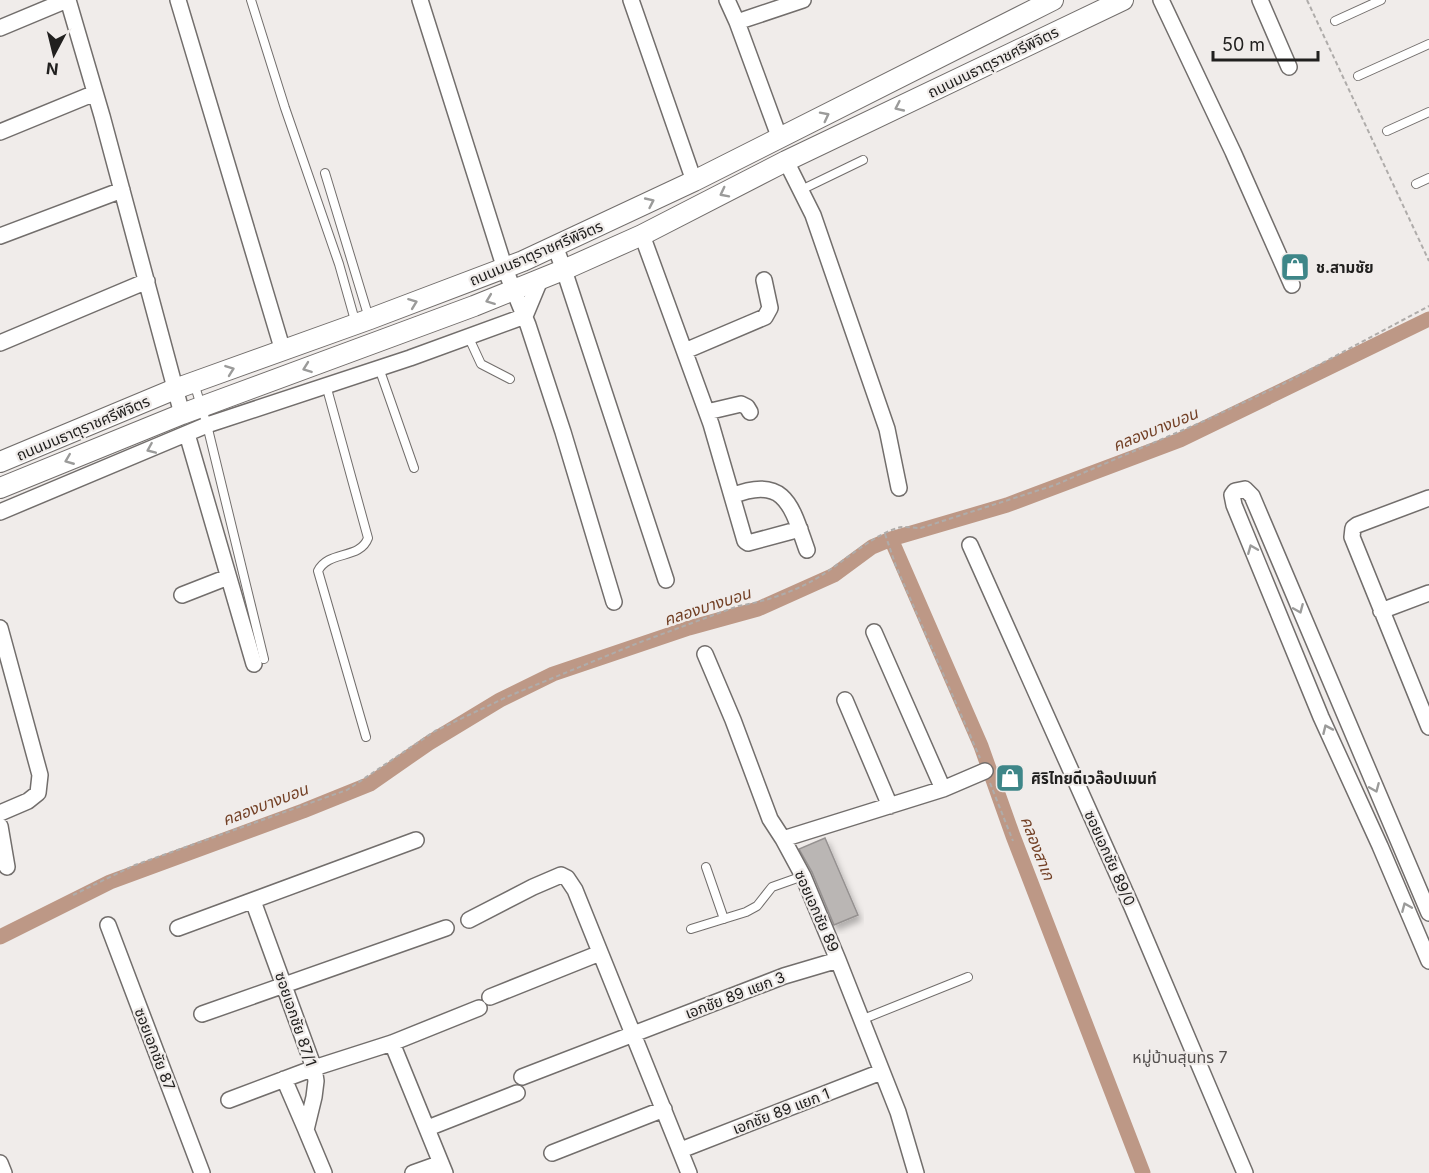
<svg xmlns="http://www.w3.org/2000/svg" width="1429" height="1173" viewBox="0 0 1429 1173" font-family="Inter,'Noto Sans Thai',sans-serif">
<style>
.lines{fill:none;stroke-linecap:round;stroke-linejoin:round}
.canal{stroke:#bd9886;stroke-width:15}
.building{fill:#bab6b4;stroke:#959190;stroke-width:1.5;filter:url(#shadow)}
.service-casing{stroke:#726e6c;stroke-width:10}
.minor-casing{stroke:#726e6c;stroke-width:18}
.tertiary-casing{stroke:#726e6c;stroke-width:22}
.path{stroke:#afacaa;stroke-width:2;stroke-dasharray:4.5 3;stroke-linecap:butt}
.service{stroke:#fff;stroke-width:8}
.minor{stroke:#fff;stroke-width:15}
.tertiary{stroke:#fff;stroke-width:20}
.oneway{stroke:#9b9b9a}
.labels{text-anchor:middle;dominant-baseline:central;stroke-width:4.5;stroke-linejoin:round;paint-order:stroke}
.street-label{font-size:15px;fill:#21201f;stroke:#f0ecea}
.poi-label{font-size:15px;font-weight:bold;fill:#21201f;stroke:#f0ecea;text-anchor:start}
.water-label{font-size:16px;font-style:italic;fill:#723f24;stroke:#f0ecea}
.neighbourhood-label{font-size:16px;fill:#555150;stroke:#f0ecea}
</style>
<defs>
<filter id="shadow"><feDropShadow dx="3" dy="5" stdDeviation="3" flood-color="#0004"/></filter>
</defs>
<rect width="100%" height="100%" fill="#f0ecea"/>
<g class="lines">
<path class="canal" d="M891,539L981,746L1013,836L1143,1173
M0,937L110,882L303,811L370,784L429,743L500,700L553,674L689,628L758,609L834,575L872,547L891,539L1007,505L1180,440L1429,319"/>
</g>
<path class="building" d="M825,838L858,915L834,925L812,872L799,849Z"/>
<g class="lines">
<g class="service-casing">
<path id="service" d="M251,0L285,108L339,264L356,324
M1335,21L1381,0
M1358,76L1429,44
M1387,131L1429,112
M325,173L369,318
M1416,184L1429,178
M801,190L863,160
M469,338L481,364L510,379
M379,368L414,468
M194,383L207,425L264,659
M326,385L368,538C360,560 328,550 318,571L366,737
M706,867L724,919
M691,929L746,912L757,906L772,887L803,876
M861,1020L968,977"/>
</g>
<g class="minor-casing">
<path id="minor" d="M68,0L102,116L182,414
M178,0L283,351
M420,0L505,269L528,325L563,432L614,602
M631,0L694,181
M727,0L737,22
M1161,0L1233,152L1292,285
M1260,0L1289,67
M0,28L67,0
M0,132L95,93
M780,139L737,22L803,0
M786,161L813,215L832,270L887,429L899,488
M642,235L711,424L745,541L748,543L800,529
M0,236L122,190
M555,246L564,270L666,580
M0,343L147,281
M685,351L765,317L770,308L764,280
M707,412L741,404L747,407L750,412
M187,434L254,664
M732,496C786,474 792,508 807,550
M1429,498L1357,525L1353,528L1352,537L1429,727
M0,512L207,425L410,358L525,316L540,280
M970,545L1132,907L1245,1173
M182,595L228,577
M1381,611L1429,593
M0,628L40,775L38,793L28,801L0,813
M874,632L943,789
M705,654L733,720L770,819L783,839L803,876L838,960L898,1112L916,1173
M845,700L890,806
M0,826L7,867
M783,839L943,789L985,771
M253,901L314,1068L316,1081L314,1097L306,1130L324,1173
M1429,913L1252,496L1245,489L1235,491L1232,495L1234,505L1321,717L1380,846L1429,961
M469,920L533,887L561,875L567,878L575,890L689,1173
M108,925L202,1173
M178,928L416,840
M490,997L600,953
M202,1014L446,928
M392,1043L445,1173
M522,1077L784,976L838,960
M284,1079L306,1130
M229,1100L314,1068L392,1043L479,1008
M428,1128L517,1093
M681,1150L881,1072
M552,1153L664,1109
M0,1163L4,1173
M413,1173L441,1163"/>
</g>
<g class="tertiary-casing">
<path id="tertiary" d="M0,462L175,389L370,319L523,261L694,181L1053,0
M0,488L182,414L474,306L568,268L642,235L786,161L1123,0"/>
</g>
<path class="path" d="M1307,0L1429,261
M885,534L896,566L980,758
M990,783L1013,841
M73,895L135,865L347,790L435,731L509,696L638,643L738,606C768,601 797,591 822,575C843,562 878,531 902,527C908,527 915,528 921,528L1055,485L1204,421L1283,384L1429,306"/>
<use href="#service" class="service"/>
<use href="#minor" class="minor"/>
<use href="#tertiary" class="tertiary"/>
</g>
<defs><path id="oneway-chevron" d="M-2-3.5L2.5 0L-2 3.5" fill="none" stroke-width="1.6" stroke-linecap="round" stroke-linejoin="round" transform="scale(1.5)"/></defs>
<g class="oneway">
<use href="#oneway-chevron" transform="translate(899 107) rotate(155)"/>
<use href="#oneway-chevron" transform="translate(825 116) rotate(-27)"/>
<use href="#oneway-chevron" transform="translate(724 193) rotate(153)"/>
<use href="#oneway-chevron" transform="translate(650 202) rotate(-25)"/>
<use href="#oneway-chevron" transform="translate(490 300) rotate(159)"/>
<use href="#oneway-chevron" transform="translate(413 303) rotate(-21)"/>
<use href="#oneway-chevron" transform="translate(307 368) rotate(160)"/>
<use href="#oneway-chevron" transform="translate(230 370) rotate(-20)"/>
<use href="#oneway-chevron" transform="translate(151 449) rotate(157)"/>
<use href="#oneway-chevron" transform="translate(69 460) rotate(158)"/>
<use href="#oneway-chevron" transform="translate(1252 549) rotate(-112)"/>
<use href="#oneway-chevron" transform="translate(1299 609) rotate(67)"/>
<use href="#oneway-chevron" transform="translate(1327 729) rotate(-114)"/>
<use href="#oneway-chevron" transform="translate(1375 788) rotate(67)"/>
<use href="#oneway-chevron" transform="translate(1406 907) rotate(-113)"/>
</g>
<defs>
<g id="shop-square" transform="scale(1.5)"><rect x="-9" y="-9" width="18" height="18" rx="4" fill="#3e8688" stroke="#f0ecea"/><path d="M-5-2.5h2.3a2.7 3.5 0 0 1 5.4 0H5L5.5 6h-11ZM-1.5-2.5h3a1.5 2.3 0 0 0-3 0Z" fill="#fff"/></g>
</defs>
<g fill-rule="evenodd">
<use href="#shop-square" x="1295" y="267"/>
<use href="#shop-square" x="1010" y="778"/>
</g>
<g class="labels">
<g class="street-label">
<text transform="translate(993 62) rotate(-26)">ถนนมนธาตุราชศรีพิจิตร</text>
<text transform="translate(536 253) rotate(-23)">ถนนมนธาตุราชศรีพิจิตร</text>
<text transform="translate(83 428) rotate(-23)">ถนนมนธาตุราชศรีพิจิตร</text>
<text transform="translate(1110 858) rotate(66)">ซอยเอกชัย 89/0</text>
<text transform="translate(817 911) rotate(66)">ซอยเอกชัย 89</text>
<text transform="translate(735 995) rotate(-21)">เอกชัย 89 แยก 3</text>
<text transform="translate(296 1019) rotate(71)">ซอยเอกชัย 87/1</text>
<text transform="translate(155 1049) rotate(69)">ซอยเอกชัย 87</text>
<text transform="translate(781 1111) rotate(-21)">เอกชัย 89 แยก 1</text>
</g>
<g class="poi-label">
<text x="1316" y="267">ช.สามชัย</text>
<text x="1031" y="778">ศิริไทยดีเวล๊อปเมนท์</text>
</g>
<g class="water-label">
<text transform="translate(1155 429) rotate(-22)">คลองบางบอน</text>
<text transform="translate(707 606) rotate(-18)">คลองบางบอน</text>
<text transform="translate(265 804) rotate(-21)">คลองบางบอน</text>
<text transform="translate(1038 848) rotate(69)">คลองสาเก</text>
</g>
<g class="neighbourhood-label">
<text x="1180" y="1057">หมู่บ้านสุนทร 7</text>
</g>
</g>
<g transform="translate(54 54) rotate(187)" stroke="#f0ecea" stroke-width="4.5" paint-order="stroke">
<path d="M0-4.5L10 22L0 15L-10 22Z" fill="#21201f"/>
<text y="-9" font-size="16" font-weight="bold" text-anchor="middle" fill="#21201f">N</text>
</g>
<path d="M1213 51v9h105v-9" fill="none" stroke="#21201f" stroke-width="3"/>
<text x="1222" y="51" font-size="18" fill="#21201f" stroke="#f0ecea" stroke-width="4.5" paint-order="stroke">50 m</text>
</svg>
